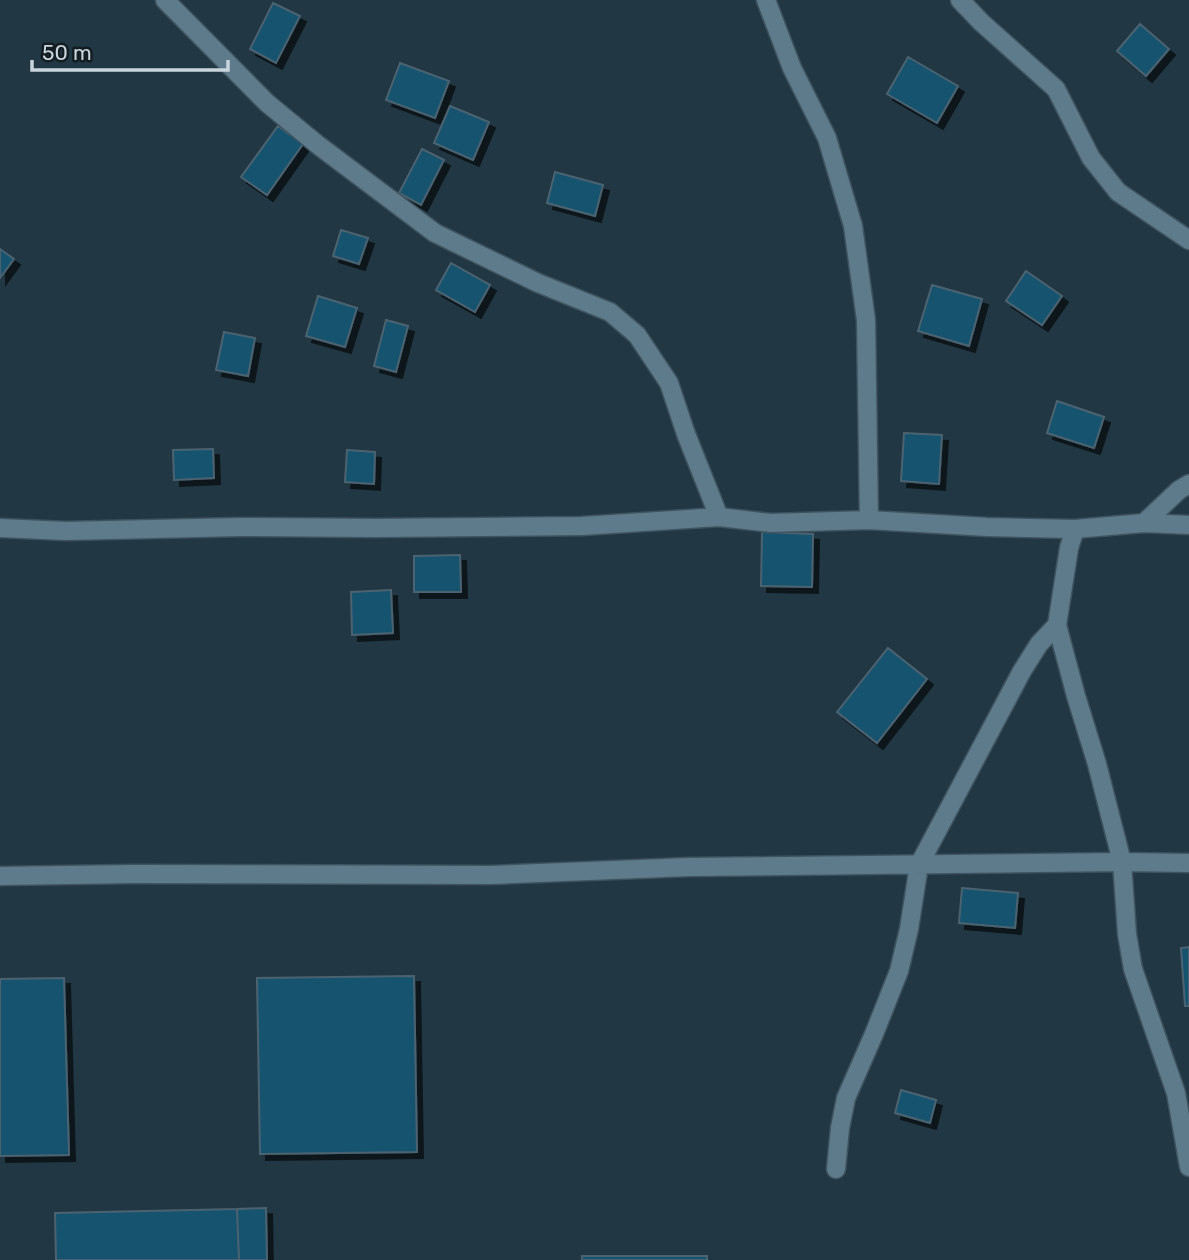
<svg xmlns="http://www.w3.org/2000/svg" width="1189" height="1260" viewBox="0 0 1189 1260" font-family="Rubik,sans-serif">
<style>
.building{fill:#16526e;stroke:#4c6371;stroke-width:2;filter:url(#shadow)}
.lines{fill:none;stroke-linecap:round;stroke-linejoin:round}
.minor-casing{stroke:#3f535f;stroke-width:21}
.minor{stroke:#5e7b8c;stroke-width:18}
</style>
<defs>
<filter id="shadow"><feDropShadow dx="6" dy="6" stdDeviation="0" flood-color="#0009"/></filter>
</defs>
<rect width="100%" height="100%" fill="#213743"/>
<path class="building" d="M273,3L300,16L276,63L250,49Z
M1140,24L1169,49L1146,76L1117,51Z
M908,57L958,86L937,123L887,94Z
M400,63L449,81L435,118L386,100Z
M450,106L489,122L473,160L434,143Z
M278,126L303,144L267,195L241,177Z
M422,149L444,160L421,205L399,193Z
M555,172L603,185L595,216L547,203Z
M341,230L368,238L359,264L333,256Z
M0,249L14,259L0,278Z
M451,263L490,285L475,312L436,290Z
M1026,271L1062,296L1042,325L1006,301Z
M932,285L982,299L969,346L918,331Z
M318,296L357,308L345,347L306,336Z
M386,320L408,326L396,372L374,366Z
M224,332L255,338L248,376L216,370Z
M1057,401L1104,417L1094,448L1047,433Z
M904,433L942,435L939,484L901,481Z
M213,449L214,478L174,480L173,450Z
M347,450L375,452L374,484L345,482Z
M762,532L813,534L812,587L761,586Z
M460,555L461,592H414V556Z
M391,590L393,633L352,635L351,592Z
M888,648L927,679L877,743L837,712Z
M962,888L1018,893L1015,928L959,923Z
M1189,947V1006H1185L1181,948Z
M414,976L417,1152L260,1154L257,978Z
M64,978L69,1155L0,1156V979Z
M901,1090L936,1100L930,1123L895,1113Z
M266,1208L267,1260H239L237,1209Z
M237,1209L239,1260H56L55,1213Z
M582,1256H707V1260H582Z"/>
<g class="lines">
<g class="minor-casing">
<path id="minor" d="M165,0L267,103L318,145L435,233L538,283L610,312L637,335L669,383L686,434L719,517
M766,0L792,68L827,138L853,226L866,320L869,520
M960,0L981,22L1056,89L1091,158L1118,192L1189,240
M1144,523L1179,490L1189,484
M0,528L66,531L240,527L376,528L582,526L719,517L771,523L869,520L987,527L1075,529L1144,523L1189,525
M1075,529L1069,548L1057,625L1076,696L1097,764L1122,862L1127,934L1133,969L1176,1093L1189,1167
M0,876L132,874L492,875L689,867L1122,862L1189,863
M836,1169L840,1128L846,1098L874,1034L899,971L909,929L919,865L1022,671L1039,644L1057,625"/>
</g>
<use href="#minor" class="minor"/>
</g>
<path d="M32 60v10h196v-10" fill="none" stroke="#c8d5dd" stroke-width="3.5"/>
<text x="42" y="60" font-size="21" fill="#c8d5dd" stroke="#131d22" stroke-width="5" paint-order="stroke">50 m</text>
</svg>
